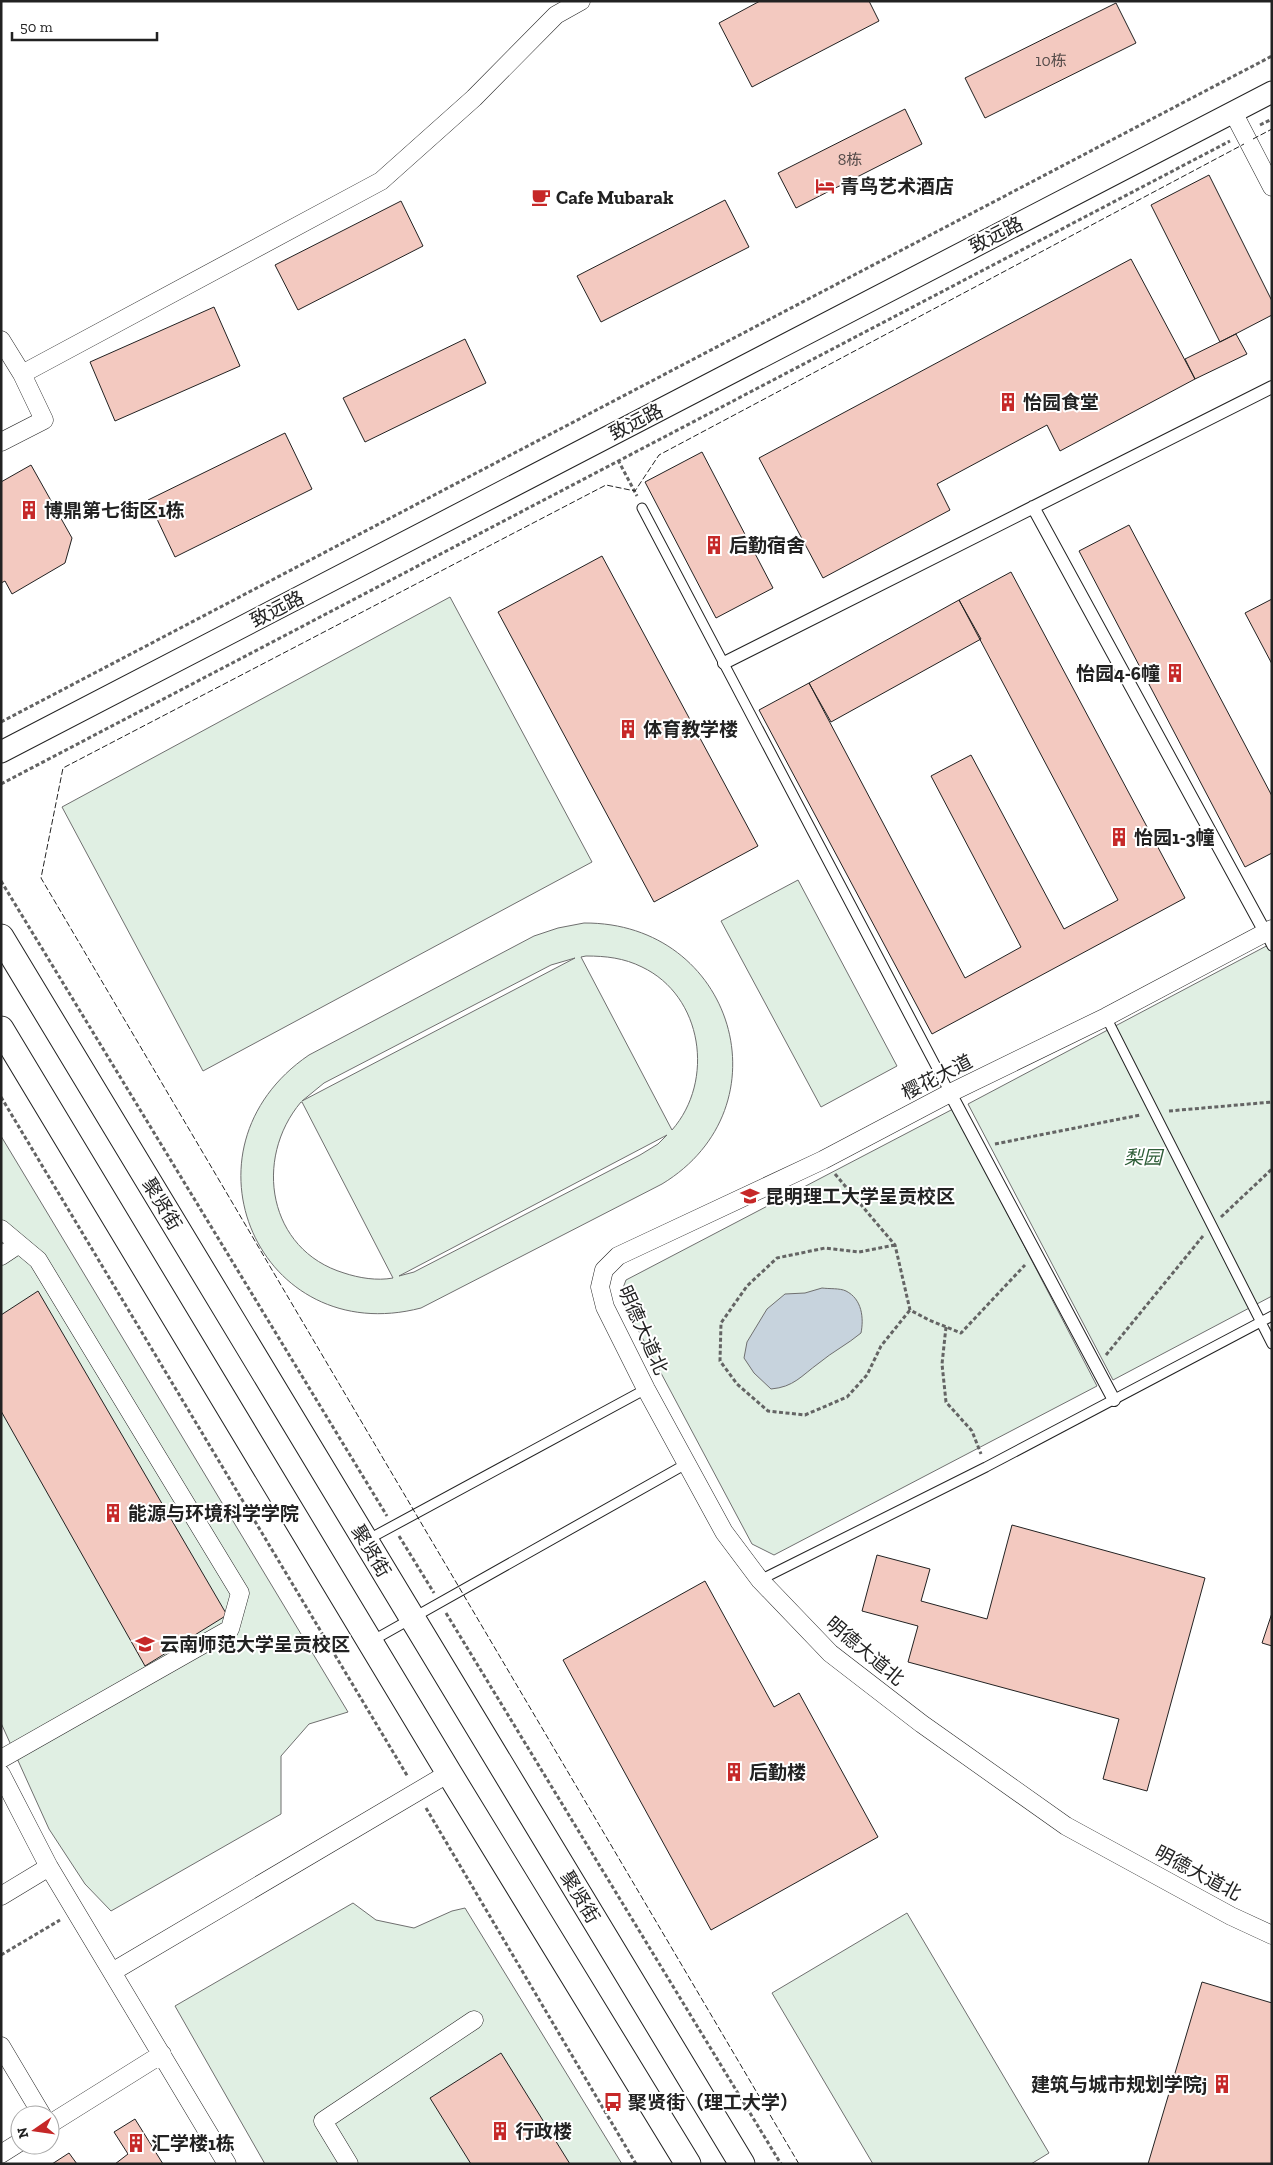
<svg xmlns="http://www.w3.org/2000/svg" width="1273" height="2165" viewBox="0 0 1273 2165" font-family="'Zilla Slab','Noto Sans SC',serif">
<style>
.green{fill:#e0efe3;stroke:#6f6f6f;fill-rule:evenodd}
.water{fill:#c7d3dd;stroke:#6f6f6f}
.building{fill:#f3c9c0;stroke:#222}
.lines{fill:none;stroke-linecap:round;stroke-linejoin:round}
.service-casing{stroke:#222;stroke-width:11}
.pedestrian-casing{stroke:#222;stroke-width:14}
.minor-casing{stroke:#222;stroke-width:19}
.tertiary-casing{stroke:#222;stroke-width:23}
.secondary-casing{stroke:#222;stroke-width:27}
.path{stroke:#646464;stroke-width:3;stroke-dasharray:4 2.5;stroke-linecap:butt}
.service{stroke:#fff;stroke-width:9}
.pedestrian{stroke:#fff;stroke-width:12}
.minor{stroke:#fff;stroke-width:18}
.tertiary{stroke:#fff;stroke-width:21}
.secondary{stroke:#fff;stroke-width:25}
.fence{stroke:#222;stroke-width:1;stroke-dasharray:6 2.5;stroke-linecap:butt}
.labels{text-anchor:middle;dominant-baseline:central;stroke-width:4;stroke-linejoin:round;paint-order:stroke}
.number-label{font-size:16px;fill:#564c4a}
.poi-label{font-size:19px;font-weight:bold;fill:#222;stroke:#fff;text-anchor:start}
.street-label{font-size:19px;fill:#222;stroke:#fff}
.park-label{font-size:19px;font-style:italic;fill:#2f5e38;stroke:#fff}
</style>
<rect width="100%" height="100%" fill="#fff"/>
<path class="green" d="M450,597L592,862L203,1071L62,807Z
M798,880L897,1066L821,1107L721,921Z
M584,923C734,922 789,1107 662,1184L421,1308C260,1350 171,1149 309,1055L534,936L558,928ZM586,956C606,956 624,958 642,967C703,996 715,1081 672,1130L581,957ZM575,958L302,1101L324,1083L551,965ZM301,1102H302L393,1278C377,1281 359,1278 344,1273C268,1250 253,1159 301,1102ZM667,1135L658,1144L640,1155L414,1272L399,1276Z
M1272,943V1296L1113,1380L968,1104Z
M953,1109L1097,1386L774,1555L752,1544L620,1296L626,1280Z
M1,1136L348,1712L309,1724L281,1756V1814L111,1911L85,1884L49,1829L1,1723Z
M353,1903L376,1920L414,1928L452,1911L465,1908L622,2164H265L175,2006Z
M907,1913L1049,2153L1031,2164H873L772,1993Z"/>
<path class="water" d="M822,1288C829,1289 840,1288 846,1291C862,1299 864,1318 861,1333C848,1344 832,1352 819,1363C801,1376 794,1387 771,1389L754,1373L744,1358L747,1342L767,1309L785,1294L805,1293Z"/>
<path class="building" d="M760,1H869L879,21L752,87L719,23Z
M1116,3L1136,43L985,118L965,78Z
M905,109L922,144L796,208L778,173Z
M1209,175L1272,301V315L1220,342L1151,205Z
M725,200L749,247L601,322L577,276Z
M401,201L423,246L298,310L275,265Z
M1131,259L1195,379L1060,451L1047,425L937,484L950,510L823,578L759,458Z
M214,307L240,366L115,421L90,362Z
M1236,334L1247,354L1195,379L1185,359Z
M465,339L486,383L365,442L343,398Z
M285,433L312,489L175,557L148,500Z
M702,452L773,588L716,618L645,482Z
M31,465L72,538L65,563L12,594L5,581L1,583V482Z
M1129,525L1272,796V853L1245,867L1079,551Z
M602,556L758,846L654,902L498,612Z
M1011,572L1185,898L932,1034L759,710L809,683L965,978L1021,947L931,776L971,755L1064,929L1118,900L959,600Z
M1272,599V664L1245,613Z
M959,600L981,639L831,722L809,683Z
M38,1291L227,1615L145,1666L1,1411V1315Z
M1012,1525L1205,1578L1147,1791L1103,1779L1119,1719L908,1662L918,1626L862,1611L877,1555L930,1569L921,1601L987,1619Z
M705,1581L774,1707L799,1693L878,1837L711,1930L563,1660Z
M1272,1613V1646L1262,1643Z
M1202,1982L1272,2003V2164H1148Z
M501,2053L570,2164H471L430,2098Z
M135,2119L163,2164H115L128,2154L114,2132Z
M69,2153L77,2164H52Z"/>
<g class="lines">
<g class="service-casing">
<path id="service" d="M642,508L950,1093
M1265,932L1272,946
M1106,1017L1272,1344
M367,1540L646,1389
M760,1580L986,1467L1272,1316
M370,1642L686,1464"/>
</g>
<g class="pedestrian-casing">
<path id="pedestrian" d="M1033,507L1265,932
M724,663L1272,387
M950,1093L1114,1400"/>
</g>
<g class="minor-casing">
<path id="minor" d="M1233,112L1272,187
M1,340L22,374
M1,442L44,420L22,374L381,181L474,98L556,15L581,1
M1272,929L1106,1017L950,1093L823,1160L618,1256L604,1270L600,1287L605,1307L646,1389L724,1532L760,1580L830,1653L922,1724L1066,1826L1231,1916L1272,1935
M1,1229L38,1260L240,1593L230,1629L1,1759
M1,1256L19,1244
M1,1774L49,1867L227,2164
M1,1896L49,1867
M112,1972L449,1773
M1,2046L42,2115
M50,2124L162,2054
M1,2154L20,2142
M349,2164L323,2121L474,2020"/>
</g>
<g class="tertiary-casing">
<path id="tertiary" d="M1,752L1272,92"/>
</g>
<g class="secondary-casing">
<path id="secondary" d="M1,937L742,2164
M1,1029L449,1773L688,2164"/>
</g>
<path class="path" d="M1260,125L1272,119
M618,460L637,496
M1,722L1272,56
M1,784L1230,141
M1,881L387,1516
M1,1097L408,1777
M1169,1111L1272,1102
M995,1144L1140,1115
M835,1174L895,1245L910,1310L929,1320L961,1333L1025,1265
M1221,1217L1272,1169
M895,1245L859,1252L825,1248L777,1258L747,1286L721,1323L720,1361L737,1384L768,1411L805,1415L847,1397L867,1375L881,1346L910,1310
M946,1327L942,1364L946,1402L972,1431L981,1454
M1106,1355L1203,1236
M399,1536L434,1593
M446,1613L781,2164
M426,1808L636,2164
M1,1955L60,1920"/>
<use href="#service" class="service"/>
<use href="#pedestrian" class="pedestrian"/>
<use href="#minor" class="minor"/>
<use href="#tertiary" class="tertiary"/>
<use href="#secondary" class="secondary"/>
<path class="fence" d="M1253,139L1272,129
M799,2164L41,878L63,768L606,485L635,491L659,455L1244,144"/>
</g>
<defs>
<g id="hotel-bare" transform="scale(1.5)"><path d="M-6-4.5h1.5V1H6V5H4.5V3h-9V5H-6ZM-4 0a1.8 1.8 0 1 1 3.6 0ZM.5 0V-2.5h3Q6-2.5 6 0Z" fill="#c62828" stroke="#fff" stroke-width="2.5" paint-order="stroke"/></g>
<g id="cafe-bare" transform="scale(1.5)"><path d="M-5.5-4.5H6V0H3Q3 3.5 0 3.5H-2.5Q-5.5 3.5-5.5 0ZM3-3.2v2h1.7v-2ZM-6 4.5H4V6H-6Z" fill="#c62828" stroke="#fff" stroke-width="2.5" paint-order="stroke"/></g>
<g id="building-bare" transform="scale(1.5)"><path d="M-4-6H4V6H1V3H-1V6H-4ZM-2.5-4.3h1.7v1.8h-1.7ZM.8-4.3h1.7v1.8H.8ZM-2.5-1h1.7V.8h-1.7ZM.8-1h1.7V.8H.8Z" fill="#c62828" stroke="#fff" stroke-width="2.5" paint-order="stroke"/></g>
<g id="university-bare" transform="scale(1.5)"><path d="M0-5L7-2L0 1L-7-2ZM-4 1L0 2.5L4 1V4Q0 6-4 4Z" fill="#c62828" stroke="#fff" stroke-width="2.5" paint-order="stroke"/></g>
<g id="bus-bare" transform="scale(1.5)"><path d="M-5-6H5V4H4V6H2V4H-2V6H-4V4H-5ZM-3.5-4V0h7V-4ZM-3.5 1.2v1.5H-2V1.2ZM2 1.2v1.5H3.5V1.2Z" fill="#c62828" stroke="#fff" stroke-width="2.5" paint-order="stroke"/></g>
</defs>
<g fill-rule="evenodd">
<use href="#hotel-bare" x="825" y="186"/>
<use href="#cafe-bare" x="541" y="197"/>
<use href="#building-bare" x="1008" y="402"/>
<use href="#building-bare" x="29" y="510"/>
<use href="#building-bare" x="714" y="545"/>
<use href="#building-bare" x="1175" y="673"/>
<use href="#building-bare" x="628" y="729"/>
<use href="#building-bare" x="1119" y="837"/>
<use href="#university-bare" x="750" y="1196"/>
<use href="#building-bare" x="113" y="1513"/>
<use href="#university-bare" x="145" y="1644"/>
<use href="#building-bare" x="734" y="1772"/>
<use href="#building-bare" x="1222" y="2084"/>
<use href="#bus-bare" x="613" y="2102"/>
<use href="#building-bare" x="500" y="2131"/>
<use href="#building-bare" x="136" y="2143"/>
</g>
<g class="labels">
<g class="number-label">
<text x="1051" y="60">10栋</text>
<text x="850" y="159">8栋</text>
</g>
<g class="poi-label">
<text x="840" y="186">青鸟艺术酒店</text>
<text x="556" y="197">Cafe Mubarak</text>
<text x="1023" y="402">怡园食堂</text>
<text x="44" y="510">博鼎第七街区1栋</text>
<text x="729" y="545">后勤宿舍</text>
<text x="1160" y="673" text-anchor="end">怡园4-6幢</text>
<text x="643" y="729">体育教学楼</text>
<text x="1134" y="837">怡园1-3幢</text>
<text x="765" y="1196">昆明理工大学呈贡校区</text>
<text x="128" y="1513">能源与环境科学学院</text>
<text x="160" y="1644">云南师范大学呈贡校区</text>
<text x="749" y="1772">后勤楼</text>
<text x="1207" y="2084" text-anchor="end">建筑与城市规划学院j</text>
<text x="628" y="2102">聚贤街（理工大学）</text>
<text x="515" y="2131">行政楼</text>
<text x="151" y="2143">汇学楼1栋</text>
</g>
<g class="street-label">
<text transform="translate(996 235) rotate(-27)">致远路</text>
<text transform="translate(636 422) rotate(-27)">致远路</text>
<text transform="translate(277 609) rotate(-27)">致远路</text>
<text transform="translate(937 1077) rotate(-27)">樱花大道</text>
<text transform="translate(162 1204) rotate(59)">聚贤街</text>
<text transform="translate(643 1330) rotate(66)">明德大道北</text>
<text transform="translate(371 1551) rotate(59)">聚贤街</text>
<text transform="translate(865 1651) rotate(40)">明德大道北</text>
<text transform="translate(1198 1873) rotate(28)">明德大道北</text>
<text transform="translate(580 1897) rotate(59)">聚贤街</text>
</g>
<g class="park-label">
<text x="1143" y="1157">梨园</text>
</g>
</g>
<rect width="1273" height="2165" fill="none" stroke="#222222" stroke-width="5"/>
<g transform="translate(35 2130) rotate(257)"><circle r="24" fill="#ffffff" stroke="#a7a7a7"/>
<path d="M0-4L9 19L0 12L-9 19Z" fill="#c62828"/>
<text y="-8" font-size="14" font-weight="bold" text-anchor="middle" fill="#222222">N</text>
</g>
<path d="M12 32v8h145v-8" fill="none" stroke="#222222" stroke-width="2.5"/>
<text x="20" y="32" font-size="15" fill="#222222" stroke="#ffffff" stroke-width="4" paint-order="stroke">50 m</text>
</svg>
